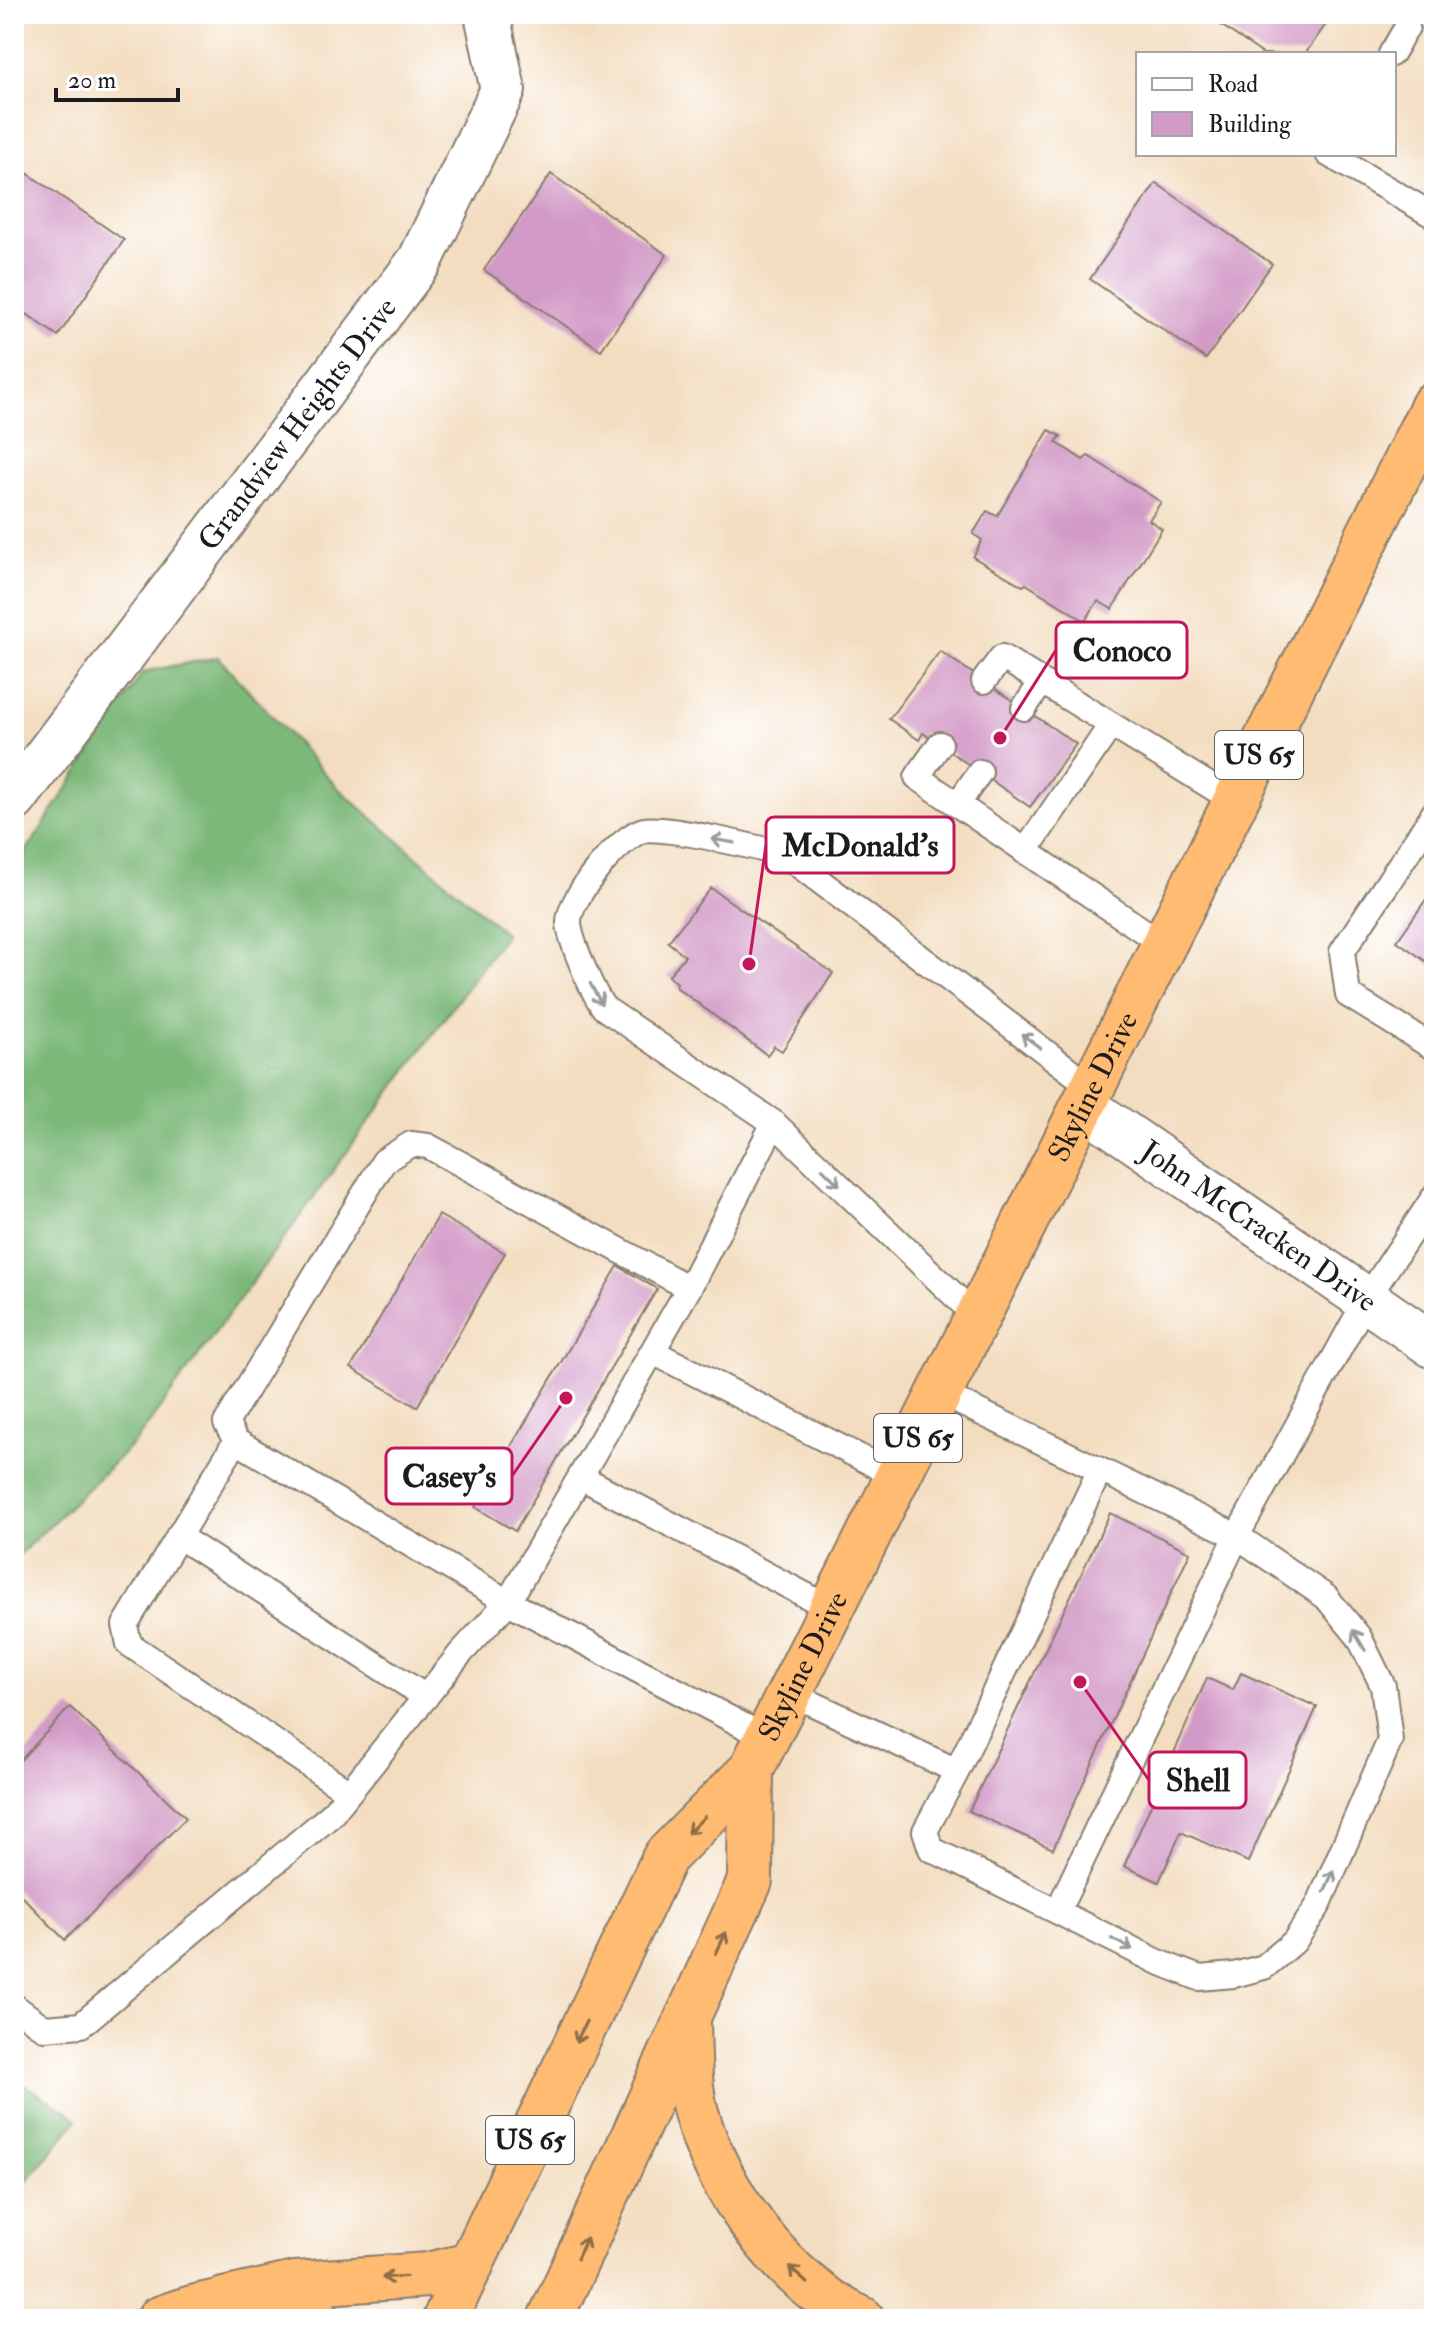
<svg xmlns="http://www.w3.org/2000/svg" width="1448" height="2333" viewBox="0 0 1448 2333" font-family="'IM FELL Double Pica',serif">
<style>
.forest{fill:#7bb878;stroke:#4c6a4a;stroke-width:2}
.building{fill:#d29ac6}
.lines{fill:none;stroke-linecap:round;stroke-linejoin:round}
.lane-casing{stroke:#887c6e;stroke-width:28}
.street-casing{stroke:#887c6e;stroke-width:48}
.highway-casing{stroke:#887c6e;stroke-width:48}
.lane{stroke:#fff;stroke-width:24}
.street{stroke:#fff;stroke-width:44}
.highway{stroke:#ffbb71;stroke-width:44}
.oneway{stroke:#999}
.oneway2{stroke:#8e6c46}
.labels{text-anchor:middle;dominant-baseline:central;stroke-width:7;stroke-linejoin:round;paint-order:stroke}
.shield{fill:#fff;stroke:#606060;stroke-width:2}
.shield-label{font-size:28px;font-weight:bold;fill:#1c1c1c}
.street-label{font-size:30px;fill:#1c1c1c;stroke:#fff}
.leader{fill:none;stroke:#c2185b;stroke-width:3}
.callout-dot{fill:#c2185b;stroke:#fff;stroke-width:3}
.callout{fill:#fff;stroke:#c2185b;stroke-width:3}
.callout-label{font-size:32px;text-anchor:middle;font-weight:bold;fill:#1c1c1c}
</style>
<rect width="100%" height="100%" fill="#fff"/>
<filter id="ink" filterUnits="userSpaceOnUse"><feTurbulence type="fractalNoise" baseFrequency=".0125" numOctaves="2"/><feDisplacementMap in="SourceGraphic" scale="16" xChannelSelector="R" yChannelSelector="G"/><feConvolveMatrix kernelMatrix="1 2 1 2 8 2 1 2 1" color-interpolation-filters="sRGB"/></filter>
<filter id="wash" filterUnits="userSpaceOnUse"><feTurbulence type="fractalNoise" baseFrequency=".006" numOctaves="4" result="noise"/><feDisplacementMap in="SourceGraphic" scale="32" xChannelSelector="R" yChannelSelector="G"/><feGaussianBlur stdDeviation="1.8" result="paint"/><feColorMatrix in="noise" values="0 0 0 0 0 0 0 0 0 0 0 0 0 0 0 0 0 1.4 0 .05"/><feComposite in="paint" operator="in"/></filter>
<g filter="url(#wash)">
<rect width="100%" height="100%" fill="#f3ddc0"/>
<path class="forest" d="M218,657L340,790L506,934L136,1441L14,1560V870L143,672Z
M14,2078L78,2119L14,2197Z"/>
<g id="blocks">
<path class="building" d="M1205,14H1333L1305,54H1263Z
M14,164L124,240L58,336L14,305Z
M551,174L667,255L601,350L484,270Z
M1156,183L1272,264L1206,359L1090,279Z
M1049,430L1061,436L1056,442L1083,460L1088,456L1161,502L1149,520L1162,529L1112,609L1098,601L1085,621L1026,584L1023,586L973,557L982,540L973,534L987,511L997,516Z
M940,651L1076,744L1030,807L923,733L919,740L889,719Z
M711,888L833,973L782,1051L774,1046L767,1055L676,987L677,983L668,976L685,956L668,942Z
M1434,888V967L1397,941Z
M439,1215L505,1253L417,1407L351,1368Z
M618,1266L657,1289L515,1531L475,1507Z
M1110,1513L1190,1552L1053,1849L969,1811Z
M1241,1673L1317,1707L1248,1862L1181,1832L1159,1882L1124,1866L1207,1678L1233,1690Z
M70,1707L186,1818L65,1940L14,1888V1767Z"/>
</g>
</g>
<g filter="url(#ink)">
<use href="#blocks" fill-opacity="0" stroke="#887c6e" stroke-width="2"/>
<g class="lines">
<g class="lane-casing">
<path id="lane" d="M1391,54L1407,27
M1328,154L1434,216
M984,681L1002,657L1236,802
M1024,708L1042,682
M940,744L917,777L1164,945
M957,805L980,772
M1434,813L1342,952L1348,995L1434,1048
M1025,852L1111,725
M689,1288L428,1146L411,1144L384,1161L226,1423L236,1441L508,1602L767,1738
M978,1318L774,1123L604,1008C593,993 570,941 569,923C568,898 621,835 644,830C662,825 768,849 788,857L1093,1088
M653,1352L899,1477
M236,1441L125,1625L129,1644L349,1792
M1100,1470L1237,1536L1366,1300L1434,1197
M581,1477L832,1609
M178,1536L426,1697
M790,1693L957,1771L1100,1470L940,1393
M957,1771L925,1831L931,1849L1052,1909L1061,1904L1237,1536L1326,1597L1359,1637L1383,1686L1390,1740L1318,1906L1294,1942L1264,1967L1234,1975L1199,1978L1156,1961L1052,1909
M14,2006L44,2028L81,2025L331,1815L460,1654L508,1602L689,1288L774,1123"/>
</g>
<g class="street-casing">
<g id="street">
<path id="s1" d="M14,799L420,261L503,90L487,14"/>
<path id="s2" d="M1084,1106L1434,1346"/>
</g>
</g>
<g class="highway-casing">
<g id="highway">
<path d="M688,2020C689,2049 688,2084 696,2112C716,2189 787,2287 862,2319"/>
<path d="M224,2300L295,2284L428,2275L471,2265"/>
<path d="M159,2319C217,2297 261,2290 318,2319"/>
<path id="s3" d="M445,2319L665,1857L751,1770L1434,404"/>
<path d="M550,2319L750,1881L751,1770"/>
</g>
</g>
<use href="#lane" class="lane"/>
<use href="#street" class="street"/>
<use href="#highway" class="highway"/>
</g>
<defs><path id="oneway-shaft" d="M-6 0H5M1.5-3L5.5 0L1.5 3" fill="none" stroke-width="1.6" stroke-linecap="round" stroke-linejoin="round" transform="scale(2)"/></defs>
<g class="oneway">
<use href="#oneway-shaft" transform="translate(723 841) rotate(-171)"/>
<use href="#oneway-shaft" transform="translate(596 994) rotate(61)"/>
<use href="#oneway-shaft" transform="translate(1031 1041) rotate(-143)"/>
<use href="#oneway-shaft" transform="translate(831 1177) rotate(44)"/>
<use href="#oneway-shaft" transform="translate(1359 1640) rotate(-121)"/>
<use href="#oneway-shaft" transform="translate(1329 1881) rotate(-66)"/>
<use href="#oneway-shaft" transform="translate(1122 1944) rotate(27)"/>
</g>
<g class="oneway2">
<use href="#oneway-shaft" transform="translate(696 1825) rotate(135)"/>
<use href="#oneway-shaft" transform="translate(721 1943) rotate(-65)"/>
<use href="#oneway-shaft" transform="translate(581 2032) rotate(115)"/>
<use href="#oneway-shaft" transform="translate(582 2248) rotate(-66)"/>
<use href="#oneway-shaft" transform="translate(798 2275) rotate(-138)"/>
<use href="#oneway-shaft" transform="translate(394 2277) rotate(177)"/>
</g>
</g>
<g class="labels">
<g class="shield">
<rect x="1215" y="731" width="88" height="48" rx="6"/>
<rect x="874" y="1414" width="88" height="48" rx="6"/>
<rect x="486" y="2116" width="88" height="48" rx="6"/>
</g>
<g class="shield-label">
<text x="1259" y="755">US 65</text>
<text x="918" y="1438">US 65</text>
<text x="530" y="2140">US 65</text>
</g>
<g class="street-label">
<text stroke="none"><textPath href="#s1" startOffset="470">Grandview Heights Drive</textPath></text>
<text stroke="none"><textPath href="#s3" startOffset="1398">Skyline Drive</textPath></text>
<text stroke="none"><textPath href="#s2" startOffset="212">John McCracken Drive</textPath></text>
<text stroke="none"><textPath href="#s3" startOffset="750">Skyline Drive</textPath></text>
</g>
</g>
<path class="leader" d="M1000 738L1056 650M749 964L766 845M566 1398L512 1476M1080 1682L1149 1780"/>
<g class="callout-dot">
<circle cx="1000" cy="738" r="8"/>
<circle cx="749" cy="964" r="8"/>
<circle cx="566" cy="1398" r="8"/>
<circle cx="1080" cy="1682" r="8"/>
</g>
<g class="callout">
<rect x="1056" y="622" width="131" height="56" rx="8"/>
<rect x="766" y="817" width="188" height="56" rx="8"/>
<rect x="386" y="1448" width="126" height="56" rx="8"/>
<rect x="1149" y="1752" width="97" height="56" rx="8"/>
</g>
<g class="callout-label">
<text x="1122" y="661">Conoco</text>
<text x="860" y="856">McDonald's</text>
<text x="449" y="1487">Casey's</text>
<text x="1198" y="1791">Shell</text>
</g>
<rect width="1448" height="2333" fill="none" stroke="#fff" stroke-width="48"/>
<rect x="1136" y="52" width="260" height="104" fill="#ffffff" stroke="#a4a4a4" stroke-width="2"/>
<rect x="1152" y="78" width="40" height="12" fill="#ffffff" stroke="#a4a4a4" stroke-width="2"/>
<text x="1208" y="92" font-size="24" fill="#1c1c1c">Road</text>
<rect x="1152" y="112" width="40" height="24" fill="#d29ac6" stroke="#a4a4a4" stroke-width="2"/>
<text x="1208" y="132" font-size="24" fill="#1c1c1c">Building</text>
<path d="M56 88v12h122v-12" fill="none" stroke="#1c1c1c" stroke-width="4"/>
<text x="68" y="88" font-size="24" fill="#1c1c1c" stroke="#ffffff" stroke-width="6" paint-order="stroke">20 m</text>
</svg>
